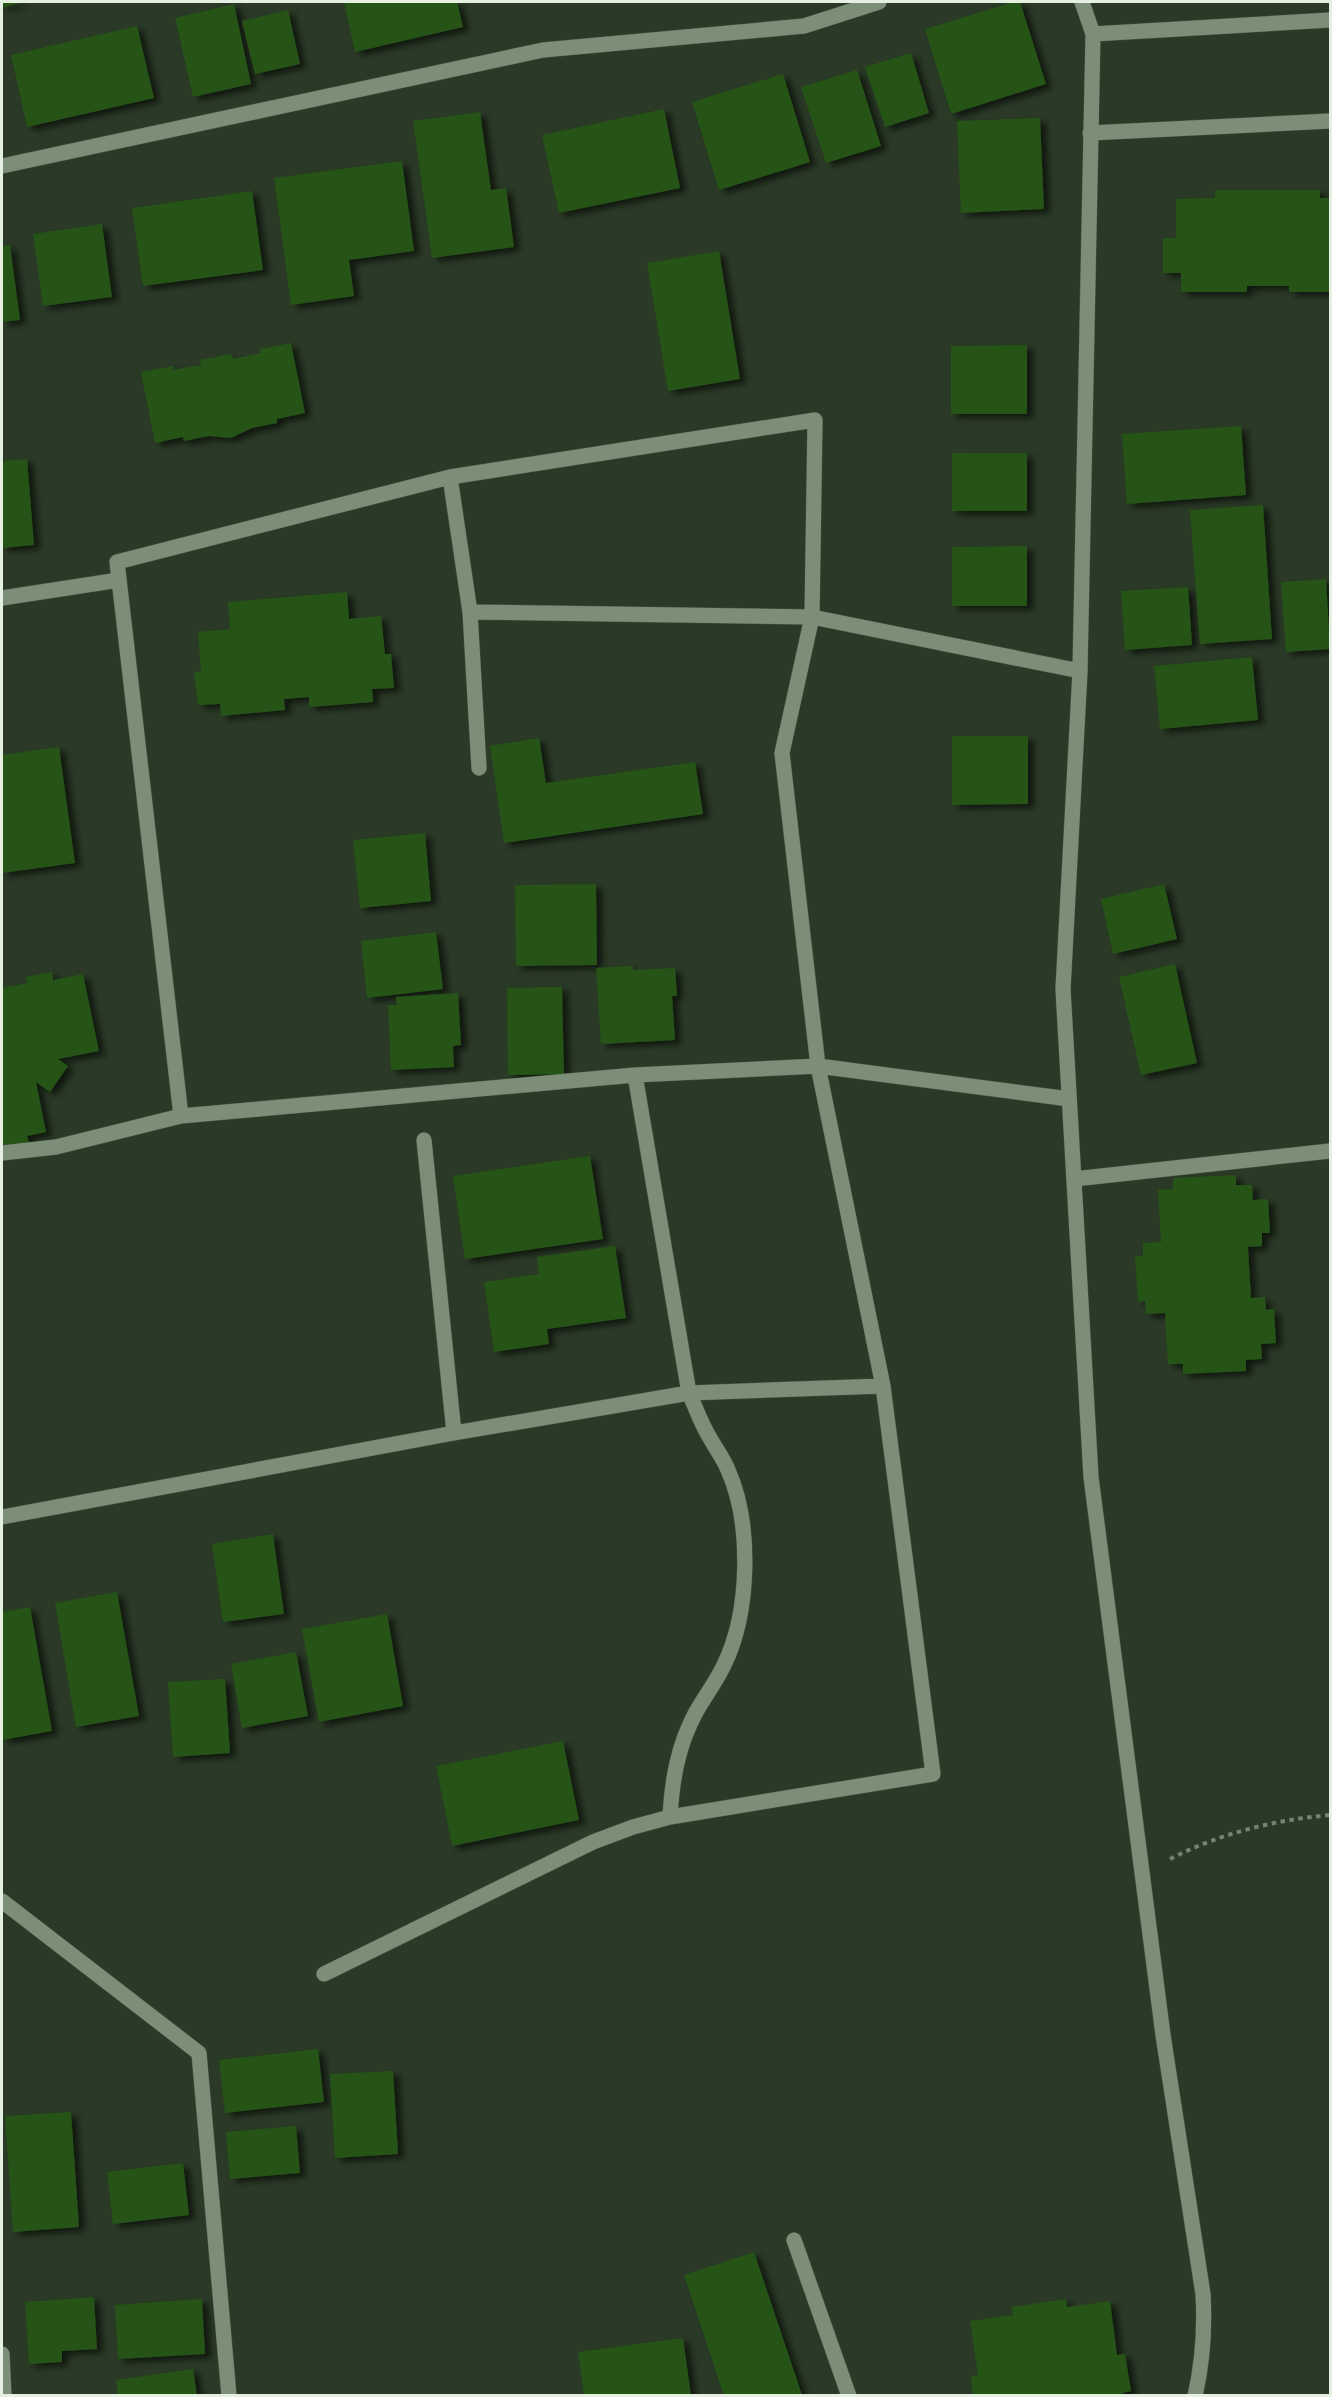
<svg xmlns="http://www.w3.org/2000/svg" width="1332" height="2397" viewBox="0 0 1332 2397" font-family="'Nunito Sans',sans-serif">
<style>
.building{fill:#265318;filter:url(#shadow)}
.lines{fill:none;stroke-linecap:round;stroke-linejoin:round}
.minor-casing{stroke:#495745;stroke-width:16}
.path{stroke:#758371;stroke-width:4;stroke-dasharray:4.5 4.5;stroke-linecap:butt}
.minor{stroke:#7c8e77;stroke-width:15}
</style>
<defs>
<filter id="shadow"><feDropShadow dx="6" dy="4" stdDeviation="3" flood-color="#0009"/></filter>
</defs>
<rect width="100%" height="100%" fill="#2a3a26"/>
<path class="building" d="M2,2H23L2,8Z
M344,2H457L463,27L355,52Z
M1014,2H1020L1046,84L951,114L925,29Z
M234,4L251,84L193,97L175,18Z
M288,10L300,64L255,74L242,21Z
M137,26L154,98L27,127L11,55Z
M911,53L929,113L885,127L865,67Z
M857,70L881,146L826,163L801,87Z
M783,74L810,162L719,190L692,102Z
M664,109L680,188L559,213L542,135Z
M480,112L491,190L506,188L514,247L432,258L413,121Z
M1040,118L1044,209L961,213L957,121Z
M402,161L414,251L349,260L354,296L291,305L274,178Z
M1215,190H1320V198H1330V292H1289V286H1247V292H1181V273H1163V238H1176V199L1215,198Z
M252,191L263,270L143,286L132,208Z
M102,224L112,297L43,306L33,234Z
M10,245L20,320L2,322V246Z
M719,251L740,379L668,391L647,263Z
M291,343L305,413L277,419V423L252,428L231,438L209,436L184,441L183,437L155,443L141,372L173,366V370L201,365L200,360L232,354L233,359L261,353L260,349Z
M1027,345V414H951V346Z
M1241,426L1246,495L1127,504L1122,434Z
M952,453H1027V511H952Z
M27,459L34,545L2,548V461Z
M1263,505L1272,639L1200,644L1190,510Z
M1027,546V606H952V547Z
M1326,579L1330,649L1286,652L1281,582Z
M1188,587L1192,645L1125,650L1121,591Z
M347,592L349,619L381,616L385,654H391L394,688L372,689L373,702L309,707V697L284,699L285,710L221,716L220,704L198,705L194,672L201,671L198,632L230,629L228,602Z
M1252,657L1258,720L1160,729L1154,666Z
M952,736H1028V804L952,805Z
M539,738L546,783L695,762L703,814L504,843L490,746Z
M59,747L75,863L2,873V755Z
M425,833L431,901L360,908L353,840Z
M596,884L597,965L516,966L515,885Z
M1164,884L1177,939L1113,954L1101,899Z
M436,932L443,989L367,998L361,941Z
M1175,964L1197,1063L1141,1075L1119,977Z
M633,966V970L675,968L677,996H672L675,1040L601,1044L596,968Z
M52,972L53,980L83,974L99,1051L58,1059L68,1066L50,1092L36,1082L46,1132L27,1136L29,1142L2,1148V988L27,983L26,977Z
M562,987L564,1074L508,1075L507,988Z
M458,993L461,1045L453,1046L454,1067L391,1070L388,1005H397L396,997Z
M590,1156L603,1239L465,1259L453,1176Z
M1236,1175V1185H1252L1253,1200L1268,1199L1270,1233H1262V1246L1248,1247L1251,1298L1265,1297L1266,1310L1274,1309L1276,1343L1261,1344L1262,1359L1246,1360V1371L1183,1374V1364H1168L1165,1313L1146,1314L1145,1301L1138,1302L1135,1256H1143V1243L1161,1242L1158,1190L1173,1189V1178Z
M615,1246L626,1318L547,1329L549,1344L494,1352L484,1282L539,1274L537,1257Z
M273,1534L284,1614L223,1622L212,1544Z
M117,1592L139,1716L76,1727L55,1603Z
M30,1607L52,1731L2,1740V1612Z
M387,1614L403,1706L319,1722L302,1629Z
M296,1652L308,1716L242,1728L231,1664Z
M225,1679L230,1753L173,1757L168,1682Z
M563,1741L579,1820L452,1846L436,1766Z
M318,2049L324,2102L225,2113L219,2060Z
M393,2071L398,2154L335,2158L330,2074Z
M71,2112L79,2227L13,2232L5,2116Z
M296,2126L300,2173L230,2179L226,2132Z
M183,2163L189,2215L113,2224L107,2172Z
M754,2252L802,2395L800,2396H724L684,2275Z
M94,2297L97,2349L62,2351V2362L29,2364L25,2302Z
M202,2299L205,2354L118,2359L115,2305Z
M1066,2299L1067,2307L1110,2301L1117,2355L1125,2354L1131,2391L1123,2393V2396H973L971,2376L978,2375L970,2321L1013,2315L1012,2307Z
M683,2338L691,2396H584L578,2352Z
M193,2369L197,2396H118L116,2380Z"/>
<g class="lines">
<g class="minor-casing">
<path id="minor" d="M1082,2L1093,34L1080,671L1063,989L1091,1477L1163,2035L1203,2294C1205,2329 1203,2361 1195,2396
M1093,34L1330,20
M1090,133L1330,121
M2,166L543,50L804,26L879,2
M450,477L470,612L479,768
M2,598L119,580
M470,612L812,617L1080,671
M635,1075L689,1393C696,1408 701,1424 710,1438C716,1449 723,1458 728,1470C752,1524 750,1612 724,1665C716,1682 705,1696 696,1712C678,1745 672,1780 670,1817
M181,1116L117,562L450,477L815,420L812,617L782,753L818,1066L883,1386L933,1774L670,1817L633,1827L593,1842L324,1974
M424,1140L454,1433
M2,1153L56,1147L181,1116L635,1075L818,1066L1069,1099
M1074,1179L1330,1151
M2,1517L454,1433L689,1393L883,1386
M2,1901L199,2053L229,2396
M794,2240L849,2396
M2,2354L4,2396"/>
</g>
<path class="path" d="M1170,1859C1221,1833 1274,1820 1330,1815"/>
<use href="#minor" class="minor"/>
</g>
<rect width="1332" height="2397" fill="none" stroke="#e5efe2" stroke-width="6"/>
</svg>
